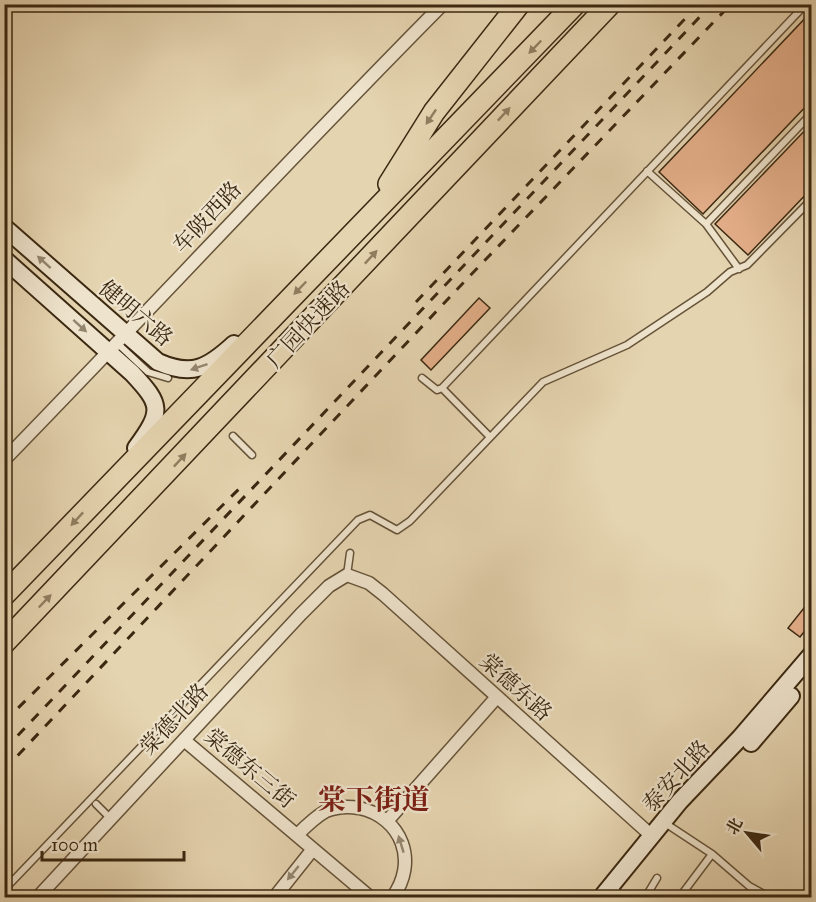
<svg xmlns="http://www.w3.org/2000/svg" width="816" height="902" viewBox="0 0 816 902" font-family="'IM FELL Great Primer','Noto Serif SC',serif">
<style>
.building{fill:#e4af8a;stroke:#3b2811;stroke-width:1.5}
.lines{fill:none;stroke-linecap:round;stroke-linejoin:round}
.lane-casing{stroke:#665339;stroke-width:9}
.street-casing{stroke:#665339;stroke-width:15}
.secondary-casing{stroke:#3b2811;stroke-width:20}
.highway-casing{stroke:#3b2811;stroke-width:24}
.lane{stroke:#eee3cc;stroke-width:6}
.street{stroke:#eee3cc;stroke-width:12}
.secondary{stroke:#eee3cc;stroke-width:16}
.highway{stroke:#e5d4b0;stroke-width:21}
.rail{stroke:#3b2811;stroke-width:3;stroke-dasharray:10 10;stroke-linecap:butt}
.oneway{fill:#907e60}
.oneway2{fill:#94866e}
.labels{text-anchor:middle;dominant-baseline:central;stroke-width:4.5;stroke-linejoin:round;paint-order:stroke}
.street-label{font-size:22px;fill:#3b2811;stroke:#eee3cc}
.district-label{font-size:28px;font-weight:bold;fill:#7a1f14;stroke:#eee3cc}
</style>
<rect width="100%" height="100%" fill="#e5d4b0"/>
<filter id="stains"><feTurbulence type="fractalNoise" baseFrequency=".00333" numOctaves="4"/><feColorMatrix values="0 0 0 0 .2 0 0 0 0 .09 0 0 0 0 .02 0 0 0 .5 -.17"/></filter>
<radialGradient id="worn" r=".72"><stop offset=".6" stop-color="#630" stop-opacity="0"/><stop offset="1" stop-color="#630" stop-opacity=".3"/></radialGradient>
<path class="building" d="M812,11V100L703,214L659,172Z
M812,123V188L748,255L715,224Z
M479,298L490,308L431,370L421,360Z
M812,599V614L804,608Z
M804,608L812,614V622L800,637L788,628Z"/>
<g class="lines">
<g class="lane-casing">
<path id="lane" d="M647,171L706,224L739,269
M706,224L812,113
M118,344L148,372L168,378
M422,378L437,390L442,388L490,437
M442,388L806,4
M233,436L252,455
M347,575L350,553
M96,804L110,818
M668,825L712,854L749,886L771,898
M809,846L812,847
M611,886L624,898
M4,890L358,520L370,515L397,530L410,521L543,382L627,345L707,292L730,272L747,265L812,199
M645,898L657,878
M679,898L712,854"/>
</g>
<g class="street-casing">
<path id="street" d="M4,460C151,309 294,154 443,4
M184,740L371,898
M388,820L496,698
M297,835C306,826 315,817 326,811C336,807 348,806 359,808C402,817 419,862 392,898
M37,898L301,614L329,586L347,575L369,583L383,594L653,837
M274,898L313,849"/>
</g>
<g class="secondary-casing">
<path id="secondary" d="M4,227L158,362C192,377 208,368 234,344
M4,259L132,373C162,405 163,411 136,448
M751,743L791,696
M601,898L680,801L740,738L812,654"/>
</g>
<g class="highway-casing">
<path id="highway" d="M389,184L434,112L519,4
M4,595L575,4
M4,643L610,4"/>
</g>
<use href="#lane" class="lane"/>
<use href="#street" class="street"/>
<use href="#secondary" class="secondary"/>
<use href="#highway" class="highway"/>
<path class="rail" d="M416,302L699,4
M4,722L245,483
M4,750L712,4
M4,770L465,281L731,4"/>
</g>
<defs><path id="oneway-solid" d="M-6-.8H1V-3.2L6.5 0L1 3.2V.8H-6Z" transform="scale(1.5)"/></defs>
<g class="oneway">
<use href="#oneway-solid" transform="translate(535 47) rotate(134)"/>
<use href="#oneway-solid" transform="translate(504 114) rotate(-47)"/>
<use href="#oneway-solid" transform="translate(431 117) rotate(124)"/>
<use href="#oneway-solid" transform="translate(371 257) rotate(-47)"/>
<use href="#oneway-solid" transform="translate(300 288) rotate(134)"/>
<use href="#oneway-solid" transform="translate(180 460) rotate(-47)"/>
<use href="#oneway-solid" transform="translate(77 519) rotate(133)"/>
<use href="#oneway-solid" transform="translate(45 601) rotate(-46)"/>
</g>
<g class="oneway2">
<use href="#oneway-solid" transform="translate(44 262) rotate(-138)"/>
<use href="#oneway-solid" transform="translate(80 326) rotate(42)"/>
<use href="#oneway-solid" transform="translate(199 367) rotate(161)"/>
<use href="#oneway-solid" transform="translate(401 844) rotate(-107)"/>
<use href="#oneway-solid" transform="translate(293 873) rotate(129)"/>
</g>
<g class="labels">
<g class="street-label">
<text transform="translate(207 217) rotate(-47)">车陂西路</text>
<text transform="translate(136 313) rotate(40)">健明六路</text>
<text transform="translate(308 324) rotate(-47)">广园快速路</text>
<text transform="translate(516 687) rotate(42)">棠德东路</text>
<text transform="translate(174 719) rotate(-47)">棠德北路</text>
<text transform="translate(250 768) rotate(40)">棠德东三街</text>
<text transform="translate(676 776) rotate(-48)">泰安北路</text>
</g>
<g class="district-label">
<text x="374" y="799">棠下街道</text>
</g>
</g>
<rect width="816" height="902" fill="none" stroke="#e5d4b0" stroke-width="24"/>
<rect x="6" y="6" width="804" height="890" fill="none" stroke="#3b2811" stroke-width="3"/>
<rect x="12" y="12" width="792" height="878" fill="none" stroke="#3b2811" stroke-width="1.5"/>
<g transform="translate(747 833) rotate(299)" stroke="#eee3cc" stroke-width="4.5" paint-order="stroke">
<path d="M0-4.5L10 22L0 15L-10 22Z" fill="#3b2811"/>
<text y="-9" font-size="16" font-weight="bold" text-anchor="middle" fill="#3b2811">北</text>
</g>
<path d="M42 851v9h142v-9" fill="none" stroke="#3b2811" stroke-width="3"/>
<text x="51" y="851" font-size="18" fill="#3b2811" stroke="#eee3cc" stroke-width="4.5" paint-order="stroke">100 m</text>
<rect width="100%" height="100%" filter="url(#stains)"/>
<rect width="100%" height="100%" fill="url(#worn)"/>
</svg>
